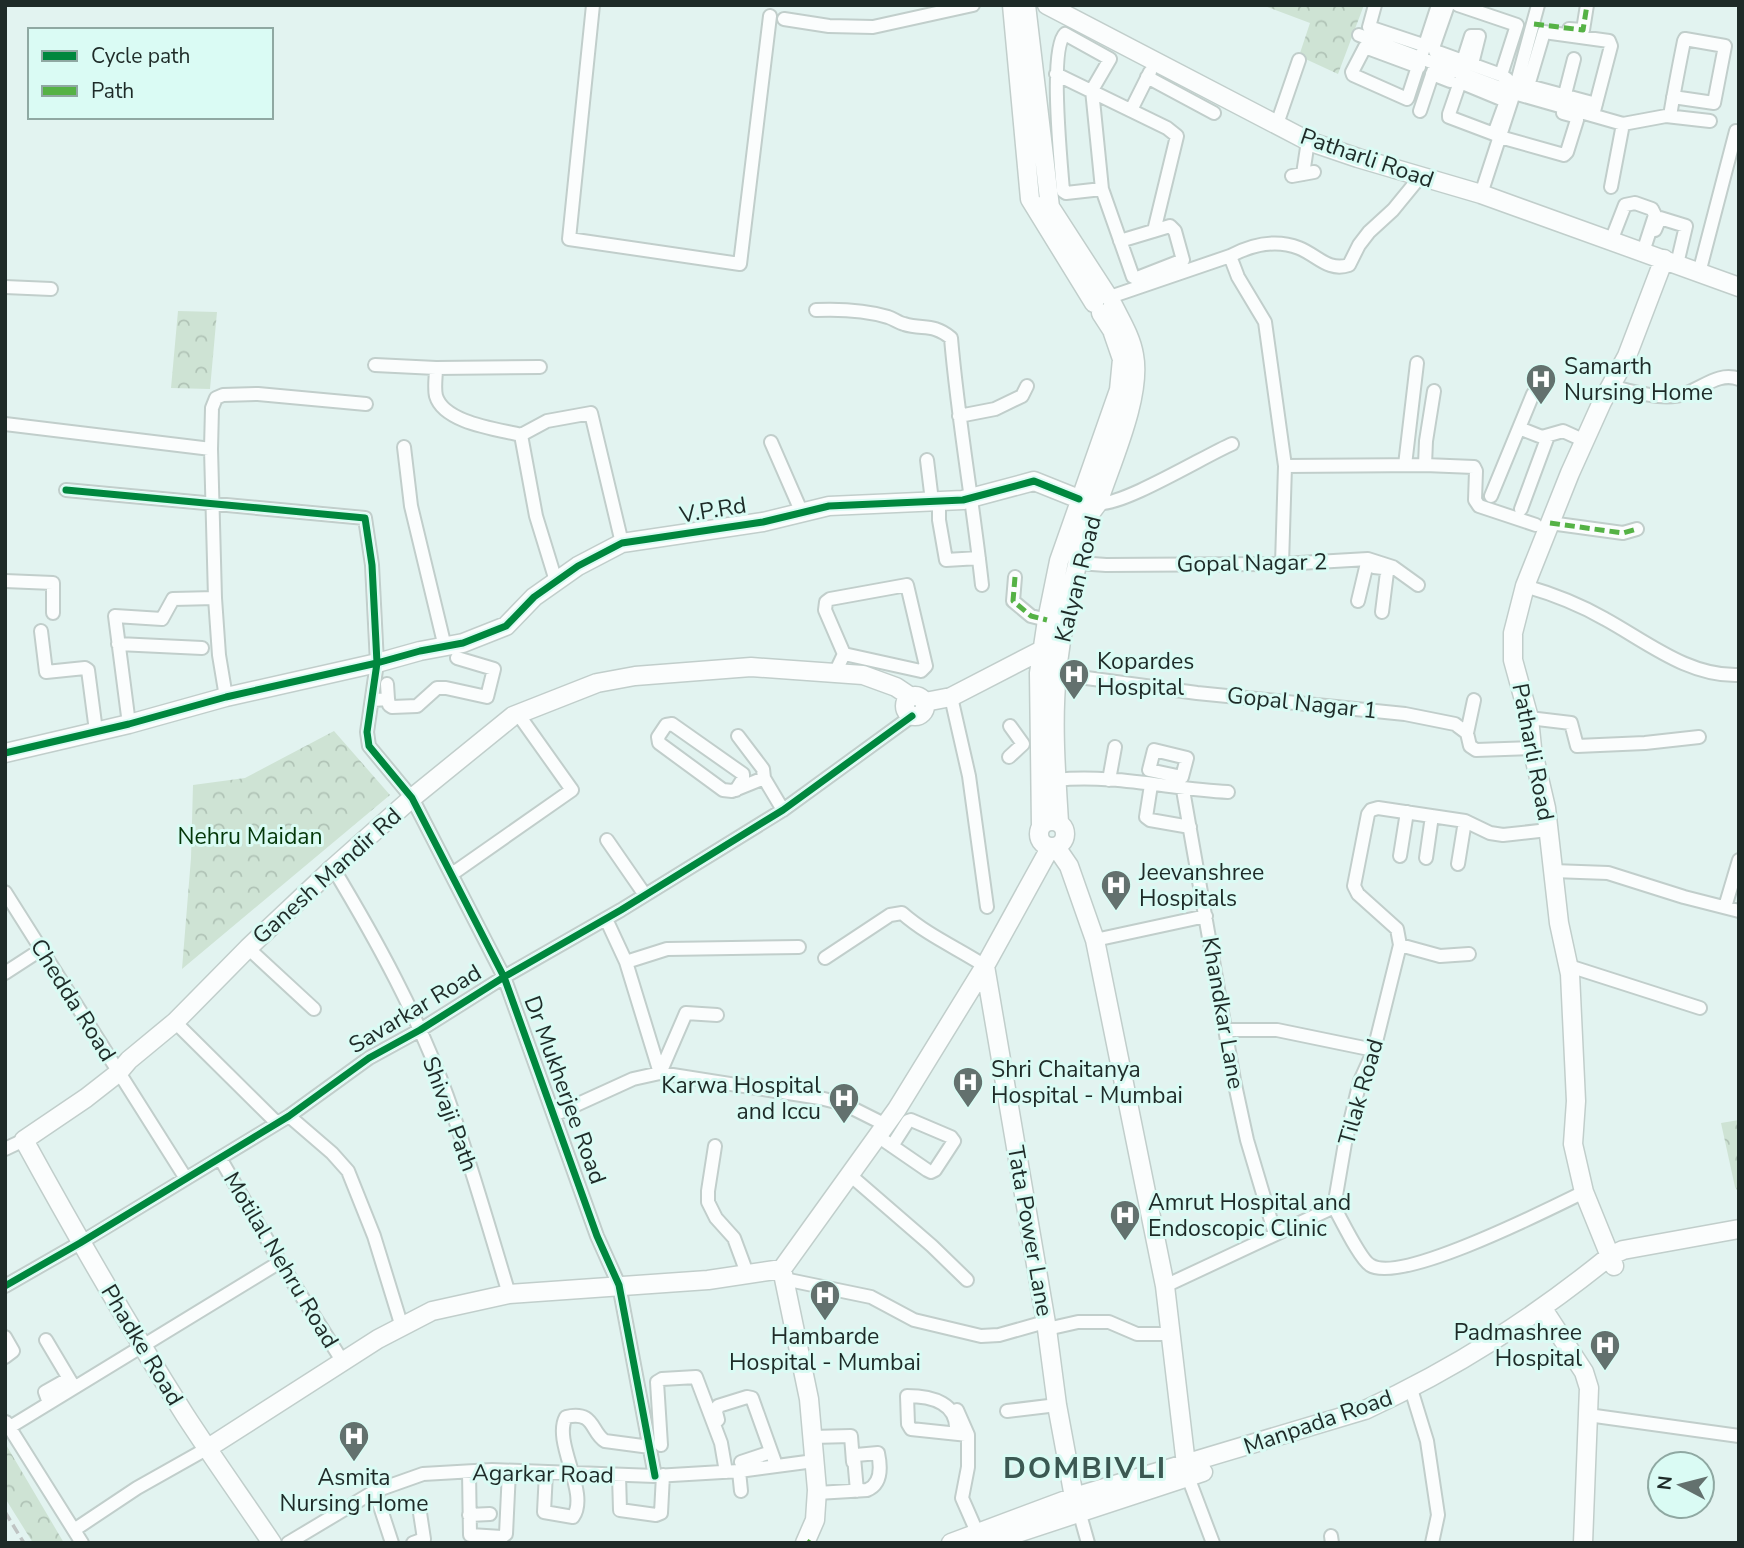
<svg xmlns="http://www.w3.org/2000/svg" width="1744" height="1548" viewBox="0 0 1744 1548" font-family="'Nunito Sans',sans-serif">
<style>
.park{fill:url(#park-crowns)}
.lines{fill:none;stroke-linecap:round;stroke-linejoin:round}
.street-casing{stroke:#c1cecb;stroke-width:16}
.secondary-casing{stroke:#c1cecb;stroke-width:21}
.street{stroke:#fbfdfd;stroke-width:12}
.secondary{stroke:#fbfdfd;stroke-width:18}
.rail{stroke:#bfc4c3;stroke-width:3.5;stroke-dasharray:10 5;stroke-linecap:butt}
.quiet{stroke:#55b245;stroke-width:5;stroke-dasharray:10 5;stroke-linecap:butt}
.cycleway-casing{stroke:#dafbf4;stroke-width:11}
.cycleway{stroke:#00873e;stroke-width:7}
.labels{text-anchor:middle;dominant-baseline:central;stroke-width:6;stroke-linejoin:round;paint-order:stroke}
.street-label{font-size:23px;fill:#1e2b28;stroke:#dafbf4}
.poi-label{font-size:23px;fill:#1e2b28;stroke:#dafbf4;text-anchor:start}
.park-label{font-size:23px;fill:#033709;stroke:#dafbf4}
.district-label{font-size:30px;font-weight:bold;letter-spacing:2px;fill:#3b5852;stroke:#dafbf4}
</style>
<defs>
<pattern id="park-crowns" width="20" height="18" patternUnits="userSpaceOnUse" patternTransform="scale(1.75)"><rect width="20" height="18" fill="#cee3d4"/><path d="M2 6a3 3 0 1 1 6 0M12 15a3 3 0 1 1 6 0" fill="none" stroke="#b0c3b6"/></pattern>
</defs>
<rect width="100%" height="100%" fill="#e2f3f0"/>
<path class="park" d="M1262,5H1364L1338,74L1299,56L1310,23Z
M178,311L217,312L210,389L171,388Z
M334,731L390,795L182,969L191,858L193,785L245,778Z
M1739,1120V1193L1735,1187L1721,1123Z
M5,1443L64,1543H33L5,1498Z"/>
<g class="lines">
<g class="street-casing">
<path id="street" d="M593,5L569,239L740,264L770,16
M1375,5L1369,27L1426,46
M1448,5L1434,45L1435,51L1501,75L1507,79L1514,93
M1458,5L1517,25L1501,75
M784,19L829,26L873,27L973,5
M1569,29L1583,30L1587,5
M1359,35L1514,93L1623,124L1666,116L1710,121
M1463,61L1471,36H1479L1472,64
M1419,67L1365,47L1352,72L1353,75L1407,99L1408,97L1438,5
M1056,74L1167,128L1177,136L1154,231
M1432,74L1450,81
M1147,77L1214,113
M1460,82L1506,101L1494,134L1449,117V114L1460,82L1463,74
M1529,86L1596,104
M1525,96L1544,32L1609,41L1611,46L1593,115
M1563,102L1574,59
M1131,110L1150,72
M1420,111L1436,63
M1670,116C1674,91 1679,66 1684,41L1685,39L1725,46L1714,103L1673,97
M1277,124L1299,60
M1500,137L1564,155L1567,152L1577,120L1574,116L1563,113
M1303,174L1308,141
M1292,176L1314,172
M1611,187L1623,124
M1102,189L1066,193L1063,191C1061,164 1049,49 1065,34L1110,59L1092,90L1102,189L1133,277L1137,278L1183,260L1175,231L1170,226L1120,241
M1481,194L1514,93L1538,5
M1655,230L1660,218L1686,226L1677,264
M1611,241L1625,205L1635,203L1652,209L1655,215L1643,252
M1230,256L1238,277L1265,322L1285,466L1282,564
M1699,273L1736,131
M5,287L51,289
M1110,297L1230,256C1251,245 1276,239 1299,248C1317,255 1328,272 1349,265L1359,245L1369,232L1393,210L1420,177
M816,310C840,309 865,310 888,317C894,319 899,323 904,324C923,330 933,323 951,338C958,421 973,502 982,585
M375,365L436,368L540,367
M436,368C436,376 434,388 436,396C444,423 497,429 521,435L536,516L556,581
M1611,387C1634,391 1664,402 1687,393C1705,386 1720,372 1739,379
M959,416L995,409L1022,396L1027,386
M5,424L211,449
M1519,428L1542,437L1563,431L1585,441
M521,435L547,421L591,413L622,543
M771,442L802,513
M404,447L411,506L445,647
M927,460L932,501
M1405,465L1417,363
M1425,465L1426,441L1434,391
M1285,466L1425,465L1474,467L1476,471L1475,500L1479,506L1536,525
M66,490L365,518L372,565L377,663L367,732L369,746L412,798L504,977L597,1236L619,1285L655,1476
M1491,496L1533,394
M939,501V520L946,560L979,558
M1098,503C1121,507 1206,455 1232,444
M1521,509L1548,436
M1550,523L1623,533L1637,529
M1078,563L1106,565L1282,564L1368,559L1393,567L1418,585
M1374,567L1383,568L1387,572L1382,612
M1015,577L1013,601L1031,616L1047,620
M5,581L53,583V613
M1525,586C1553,594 1579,604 1605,619C1647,642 1689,677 1739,675
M1358,601L1368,559
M41,631L46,672L85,668L88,670L96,731
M118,644L202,648
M835,673L844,654L825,610L826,602L830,599L907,585L926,666L921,671L844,654
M1057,674L1197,693L1405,714L1455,724L1467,733L1470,746L1476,750L1532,748
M387,684L388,699
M226,697L219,655L215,598L211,449L212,408L216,398L223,395L258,394L366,404
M951,697L969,776L987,907
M373,700L388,699L389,705L392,707L417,706L437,688H446L487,697L494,669L457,658
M1529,718L1571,723L1577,746L1645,743L1699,737
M129,724L115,616L162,619L173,599L215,598
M1467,733L1474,700
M738,736L763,769L764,778L783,810
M1154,750L1187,758L1182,777L1149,770Z
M1009,757L1023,744L1010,726
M1056,780C1113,774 1171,789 1228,792
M1109,780L1115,747
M1151,785L1146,817L1150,820L1190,827
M736,790L743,779V774L672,724L666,725L658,737L659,743L723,790L732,791L764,778
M1183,790L1234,1080L1247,1140L1275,1234
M607,840L645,895
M1400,856L1407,812
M1426,858L1432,816
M1458,864L1465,821
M333,868C377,941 418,1016 447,1096C470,1161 489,1228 509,1294
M1553,871L1608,873L1684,897L1739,911
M452,874L572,790L518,714
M5,892L185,1177
M1725,907L1739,860
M606,919L626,962L660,1073
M1095,940L1206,916
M1400,945L1440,956L1469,954
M248,948L314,1009
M825,958L890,915L902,913C927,935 957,948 985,966
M626,962L667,949L799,947
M1569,966L1700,1008
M5,973L42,949
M175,1022L277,1123
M1225,1030H1277L1374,1050
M660,1073L686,1013L717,1015
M554,1115L633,1079L660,1073L820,1098L844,1104L886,1125
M289,1116L332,1153L348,1171L374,1236L402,1327
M879,1137L927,1170L931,1172L935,1170L954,1141L951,1137L911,1120L908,1121L892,1146
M715,1146L708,1191V1202L716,1218L734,1238L747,1273
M5,1149L24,1140
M220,1158L280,1262L343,1362
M850,1175L932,1246L967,1280
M1334,1207C1341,1219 1360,1259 1370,1265C1400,1285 1551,1208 1584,1192
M784,1279L871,1297L914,1320L981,1336L999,1335L1045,1322
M5,1286L80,1243L289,1116L369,1058L420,1030L504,977L621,910L783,810L912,716
M1165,1286L1334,1207L1345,1143L1360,1081L1374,1050L1400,945L1397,929L1358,894L1354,886L1368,814L1371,810L1378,808L1465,821L1490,833L1503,835L1548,830
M1047,1329L1078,1322H1109L1137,1334H1171
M5,1337L13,1351L5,1357
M46,1340L74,1387
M1411,1389L1427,1441L1438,1515L1432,1543
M49,1403L45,1392L68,1379
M957,1410L968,1435V1467L962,1498L980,1539
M1007,1411L1057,1405
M1588,1415L1739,1436
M718,1420L716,1412L718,1406L747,1397L752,1398L776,1465
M6,1422L82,1543
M10,1427L280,1262
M956,1433C959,1403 932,1396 907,1396L908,1424L911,1429L968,1435
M812,1437L851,1436L853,1462
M661,1445L657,1382L662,1379L696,1377L721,1443L726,1472
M741,1462L771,1452
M739,1471L741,1491
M469,1472L470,1535L502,1537L506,1534L509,1471
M546,1472L544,1512L573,1517C590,1493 552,1442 566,1417C595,1410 591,1433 605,1441L650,1447
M619,1475L620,1510L656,1515L661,1513L663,1475
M1188,1477L1213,1543
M375,1491L392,1543
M817,1493L867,1490C882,1484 881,1467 878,1453L856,1455L854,1457L857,1491
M1079,1511L1088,1543
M469,1515L490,1514
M74,1530L137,1488L208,1448
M1331,1536L1332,1543
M288,1543L375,1491L423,1474L492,1470L655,1476L739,1471L814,1461
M413,1543L424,1539L420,1513"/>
</g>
<g class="secondary-casing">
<path id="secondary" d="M1012,5L1030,199L1094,303
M1026,5L1050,207L1107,295
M1047,5L1308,141L1358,158L1481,194L1739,287
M905 706a10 10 0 1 1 20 0a10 10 0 1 1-20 0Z
M925,702L951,697L1042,650
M5,753L129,724L226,697L377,663L420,651L463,643L506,626L534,597L578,566L622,543L763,522L829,506L963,500L1034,481L1079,499
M1039 834a13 13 0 1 1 26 0a13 13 0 1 1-26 0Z
M1059,822C1056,773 1052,722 1057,673C1062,619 1077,567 1089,515L1098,503C1111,463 1142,396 1134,355C1131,337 1121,321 1113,305
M1041,826L1039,673L1047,620L1059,561L1119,390L1122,359L1112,330L1101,313
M1056,847L1069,866L1095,940L1165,1286L1187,1473
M985,966L1047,1329L1057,1405L1074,1497
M1614,1266L1584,1192L1573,1144L1576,1101L1570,974L1559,923L1546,808L1532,748L1529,718L1513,660V633L1525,586L1570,473L1602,402L1627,356L1664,259
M782,1269L897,1109L985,966L1050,848
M782,1269L809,1399L817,1490L815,1520L805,1543
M1543,1309L1584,1372L1589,1388L1583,1543
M208,1448L378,1339L432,1311L509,1294L708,1280L782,1269
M272,1543C243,1500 213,1458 185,1415C128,1325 75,1233 24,1140L86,1098L118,1073L129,1060L175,1022L248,948L333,868L412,798L513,716L597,683L635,676L751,667L863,675L896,687L911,697
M951,1543L1074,1497L1365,1410C1456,1368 1532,1319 1610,1256L1623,1250L1739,1229
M987,1543L1203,1472"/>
</g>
<use href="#street" class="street"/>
<use href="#secondary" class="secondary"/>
<path class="rail" d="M5,1512L24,1543"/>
<path class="quiet" d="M1534,24L1583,30L1587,5
M1550,523L1623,533L1637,529
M1015,577L1013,601L1031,616L1047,620
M807,1541L810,1543"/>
<g class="cycleway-casing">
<path id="cycleway" d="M66,490L365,518L372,565L377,663L367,732L369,746L412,798L504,977L597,1236L619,1285L655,1476
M5,753L129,724L226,697L377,663L420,651L463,643L506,626L534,597L578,566L622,543L763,522L829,506L963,500L1034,481L1079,499
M5,1286L80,1243L289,1116L369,1058L420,1030L504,977L621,910L783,810L912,716"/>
</g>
<use href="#cycleway" class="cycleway"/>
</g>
<defs>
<g id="hospital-pin" transform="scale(1.575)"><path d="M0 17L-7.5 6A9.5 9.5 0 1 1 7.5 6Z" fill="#63716e" stroke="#dafbf4"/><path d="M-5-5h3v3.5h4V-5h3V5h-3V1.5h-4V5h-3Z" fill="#fff"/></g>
</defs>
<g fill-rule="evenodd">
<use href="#hospital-pin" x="1541" y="379"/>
<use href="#hospital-pin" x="1074" y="674"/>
<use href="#hospital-pin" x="1116" y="885"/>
<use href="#hospital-pin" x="968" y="1082"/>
<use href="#hospital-pin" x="844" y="1098"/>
<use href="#hospital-pin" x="1125" y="1215"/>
<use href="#hospital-pin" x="825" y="1295"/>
<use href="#hospital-pin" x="1605" y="1345"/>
<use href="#hospital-pin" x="354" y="1436"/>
</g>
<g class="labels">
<g class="street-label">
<text transform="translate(1367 158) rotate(19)">Patharli Road</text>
<text transform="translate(713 510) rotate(-9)">V.P.Rd</text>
<text transform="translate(1252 563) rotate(-1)">Gopal Nagar 2</text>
<text transform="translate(1078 579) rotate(-76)">Kalyan Road</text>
<text transform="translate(1302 703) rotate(6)">Gopal Nagar 1</text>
<text transform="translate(1533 752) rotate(79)">Patharli Road</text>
<text transform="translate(327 876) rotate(-42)">Ganesh Mandir Rd</text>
<text transform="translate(73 1000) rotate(58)">Chedda Road</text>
<text transform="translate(415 1009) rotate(-31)">Savarkar Road</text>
<text transform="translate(1223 1013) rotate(80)">Khandkar Lane</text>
<text transform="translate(565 1090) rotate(70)">Dr Mukherjee Road</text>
<text transform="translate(1361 1092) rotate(-74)">Tilak Road</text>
<text transform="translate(450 1114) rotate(70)">Shivaji Path</text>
<text transform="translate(1030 1231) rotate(80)">Tata Power Lane</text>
<text transform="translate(281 1260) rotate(59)">Motilal Nehru Road</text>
<text transform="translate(142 1345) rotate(59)">Phadke Road</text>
<text transform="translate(1318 1422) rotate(-19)">Manpada Road</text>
<text transform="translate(543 1474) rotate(1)">Agarkar Road</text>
</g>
<g class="poi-label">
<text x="1564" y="366">Samarth<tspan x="1564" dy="26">Nursing Home</tspan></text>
<text x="1097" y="661">Kopardes<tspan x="1097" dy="26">Hospital</tspan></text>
<text x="1139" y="872">Jeevanshree<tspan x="1139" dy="26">Hospitals</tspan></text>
<text x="991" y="1069">Shri Chaitanya<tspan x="991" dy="26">Hospital - Mumbai</tspan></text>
<text x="821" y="1085" text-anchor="end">Karwa Hospital<tspan x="821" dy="26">and Iccu</tspan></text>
<text x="1148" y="1202">Amrut Hospital and<tspan x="1148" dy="26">Endoscopic Clinic</tspan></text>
<text x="1582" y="1332" text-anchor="end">Padmashree<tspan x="1582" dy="26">Hospital</tspan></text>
<text x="825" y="1336" text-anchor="middle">Hambarde<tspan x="825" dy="26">Hospital - Mumbai</tspan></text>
<text x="354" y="1477" text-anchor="middle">Asmita<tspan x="354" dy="26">Nursing Home</tspan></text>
</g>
<g class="park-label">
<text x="250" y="836">Nehru Maidan</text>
</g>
<g class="district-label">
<text x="1085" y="1468">DOMBIVLI</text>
</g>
</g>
<rect width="1744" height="1548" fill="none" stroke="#1e2b28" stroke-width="14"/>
<rect x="28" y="28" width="245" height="91" fill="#dafbf4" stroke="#8fa8a2" stroke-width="2"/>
<rect x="42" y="51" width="35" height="10" fill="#00873e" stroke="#8fa8a2" stroke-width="2"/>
<text x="91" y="63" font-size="21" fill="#1e2b28">Cycle path</text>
<rect x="42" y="86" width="35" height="10" fill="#55b245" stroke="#8fa8a2" stroke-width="2"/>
<text x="91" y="98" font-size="21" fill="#1e2b28">Path</text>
<g transform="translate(1681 1485) rotate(277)"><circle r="33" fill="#dafbf4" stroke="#8fa8a2" stroke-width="2"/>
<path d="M0-5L12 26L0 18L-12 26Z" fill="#63716e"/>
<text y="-10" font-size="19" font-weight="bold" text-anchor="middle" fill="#1e2b28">N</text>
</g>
</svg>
